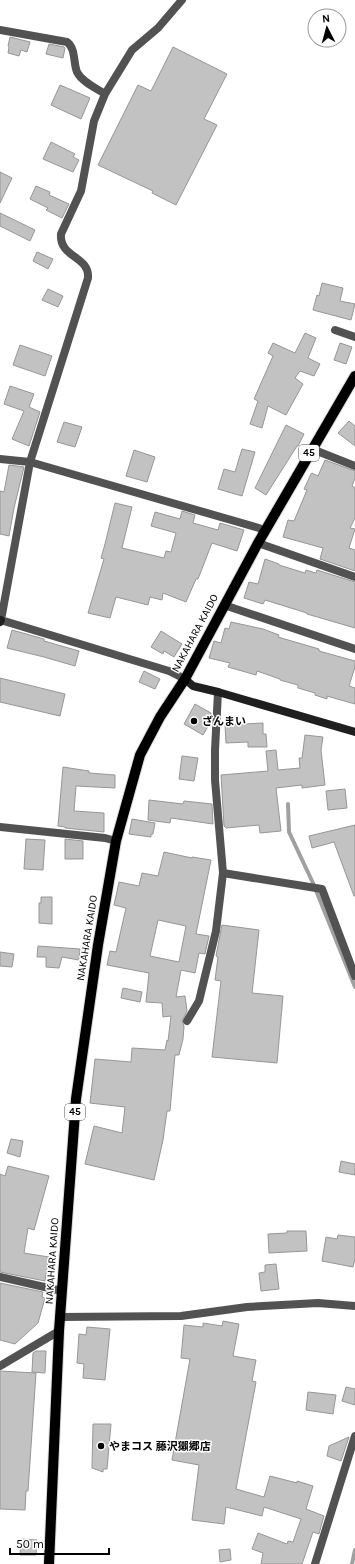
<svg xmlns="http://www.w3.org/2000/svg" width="355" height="1564" viewBox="0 0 355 1564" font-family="Karla,'Noto Sans JP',sans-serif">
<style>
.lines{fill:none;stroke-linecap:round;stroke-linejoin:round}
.stream{stroke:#a0a0a0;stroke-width:4}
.building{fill:#c2c2c2;stroke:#969696;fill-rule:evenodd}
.primary-casing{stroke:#dbdbdb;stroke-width:12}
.street{stroke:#525252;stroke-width:8}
.secondary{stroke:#1f1f1f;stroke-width:8}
.primary{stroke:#000;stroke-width:10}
.poi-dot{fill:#000;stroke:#fff;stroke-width:1.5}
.labels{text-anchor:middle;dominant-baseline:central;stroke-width:3;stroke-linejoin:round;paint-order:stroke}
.shield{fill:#fff;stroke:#4c4c4c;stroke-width:1}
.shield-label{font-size:10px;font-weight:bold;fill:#000}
.street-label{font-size:11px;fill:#000;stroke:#fff}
.poi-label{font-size:11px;font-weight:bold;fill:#000;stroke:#fff;text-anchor:start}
</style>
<rect width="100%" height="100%" fill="#fff"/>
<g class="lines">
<path class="stream" d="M288,804L289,832L313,883L355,987
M352,1564L355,1550"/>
</g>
<path class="building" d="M10,37L30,42L27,52L21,50L19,56L8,53L9,47L8,46Z
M49,44L64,47L65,48L63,58L46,54Z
M173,47L227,74L204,119L217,125L176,205L152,193L153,191L98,165L138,85L151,91Z
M60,85L90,98L81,119L51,105Z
M51,142L75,154L73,157L79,160L73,172L43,159Z
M0,172L12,178L0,203Z
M36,186L50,192L49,195L69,204L62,218L46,210L48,208L30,199Z
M0,213L35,230L30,241L0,226Z
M37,252L53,259L48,269L33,261Z
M322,283L343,288L340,301L355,304L351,320L313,310L317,295L319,296Z
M48,289L63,296L58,307L42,300Z
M305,333L316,338L308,358L320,364L314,376L300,371L295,378L303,384L286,415L268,406L262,428L250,424L258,401L254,399L273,356L268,353L273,343L295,353Z
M340,343L352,347L346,364L334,360Z
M20,345L52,356L45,376L13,365Z
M10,386L34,394L29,407L40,412L29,446L12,439L24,411L4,404Z
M349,421L355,426V446L338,433Z
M64,422L82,427L75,447L57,442Z
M286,425L304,434L298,446H297L266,495L255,488Z
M242,449L255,452L242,496L218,489L224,469L235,472Z
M134,450L155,457L147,482L126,476Z
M325,460L355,471V478L352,486L355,488V518L350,528L355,529L349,548L355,550V571L320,559L323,548L283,537L288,520L294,521L307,490L304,489L311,474L312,473L318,476Z
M9,465L24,467L14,508L9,536L0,534V491L4,492Z
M115,503L132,507L122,548L164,558L166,551L171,552L176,533L151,526L155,512L180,519L182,511L195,515L193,523L218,530L220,523L244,530L237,551L212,543L198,579H196L186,602L163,593L162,600L150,597L148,605L116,597L110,618L88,613L104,559L101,558L105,544Z
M265,559L279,564V565L305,573L306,570L316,573L317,570L355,582V628L307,614V613L265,600L263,604L244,598L249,582L258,584Z
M231,622L263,629L279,635L278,637L319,649V651L355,661V667L349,686L355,688V704L327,696V699L315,695V693L298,688V685L280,680V679L257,671L256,675L228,667L230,663L209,658L214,641L221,643L225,628L229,629Z
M12,630L44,639V641L79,651L75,666L44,657L7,648Z
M161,631L182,644L174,657L164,651L163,654L151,647Z
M144,671L160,679L155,689L139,682Z
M0,678L65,694L60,716L0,702Z
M195,704L211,713V721L203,735L184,724Z
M263,723V734H266L267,747H248V742L226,743L225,725Z
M305,735L323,737L321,750L325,785L302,788V785L276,788L281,831L260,833L259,825L226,828L224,826L221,775L268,771L266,751L276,750L278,770L300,768L299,758H302Z
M182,756L198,758L194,781L179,779Z
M63,767L89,771V773L115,775V788L76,786L74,811L104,813V832L65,828V827L58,826Z
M345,789L347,808L328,810L326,791Z
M149,800L183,804L184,801L212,804L213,824L171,818L170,823L148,820Z
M132,819L155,823L153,834H151V837L129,834Z
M355,825V896H354L334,842L312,848L309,836Z
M26,839L45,840L43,870L24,869Z
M65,839L83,841V859H65Z
M164,852L192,858V857L211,860L196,934L209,936L205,954L199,953L195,973L181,970L176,997L185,996L187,1011L182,1021L184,1026L183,1039L179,1055H175L170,1111H167L163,1140L154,1180L85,1164L94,1126L122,1133L125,1107L90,1103L95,1059L131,1062L132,1048L165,1050L167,1040L168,1041L171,1016L163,1017L162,1003L146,1002L149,973L107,965L110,951L116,952L126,908L114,905L119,882L139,886L142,873L158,876ZM158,920L186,926L179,962L150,956Z
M41,897H52V924L39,923V903H41Z
M222,925L259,930L252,993L283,996L277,1063L212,1057L221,981L215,980L218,957L216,956Z
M38,946L80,949L79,960L62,957L59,968L46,967V957H37Z
M0,952L14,954L12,967L0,966Z
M123,988L142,992L140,1002L121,998Z
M11,1139L23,1141L20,1157L7,1153Z
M341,1161L355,1164V1175L339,1172Z
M8,1166L49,1176L34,1230L28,1228L24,1253L49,1257L45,1281L0,1272V1174L5,1176Z
M287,1231H306L307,1251L269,1253L268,1234L287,1233Z
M338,1235L355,1237V1259L353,1267L322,1261L326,1237L337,1239Z
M276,1264L279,1289L261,1291L259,1273L265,1272V1265Z
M0,1283L43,1292L42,1297L45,1298L38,1323L15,1344L0,1340Z
M223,1321L239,1324L233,1356L256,1360L252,1381L256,1382L236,1489L264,1497L270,1476L297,1483V1481L313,1486L306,1509L324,1516L319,1534L313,1532L302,1564H261L263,1553L252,1549L258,1533L287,1544L288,1541L293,1542L301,1519L264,1507L262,1516L226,1507L224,1524L192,1520L199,1465L172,1460L190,1359L181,1358L184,1325L203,1327V1323L222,1326Z
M87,1327L110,1329L105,1380L83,1378L84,1364L77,1363L79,1334L86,1335Z
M36,1351H46L45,1373L32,1372L33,1353Z
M0,1371L36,1373L28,1491H26L25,1510L0,1509Z
M346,1387L355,1389V1405L342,1401Z
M308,1392L336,1395L333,1414L306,1410Z
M93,1424H111L107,1469H103V1472L92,1468Z
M349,1437L341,1461L327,1456L329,1446Z
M21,1539L37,1540L36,1555H20Z
M230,1549L231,1560L220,1562L219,1550Z"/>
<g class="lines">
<g class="primary-casing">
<path id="primary" d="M49,1564L59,1331L76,1099L98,945L116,841L140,755L160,717L185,679L258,543L355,376"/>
</g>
<path class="street" d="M182,0L158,28L132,50L105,94L94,121L81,191L61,234C59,258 90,256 88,278L30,462L1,620L169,671L185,679
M0,30L67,42C76,49 73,62 77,72C82,82 96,88 105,94
M335,330L355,337
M312,449L355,466
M0,459L30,462L259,528L265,532
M258,543L355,577
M224,605L355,649
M0,827L105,838L116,841
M223,873L322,889L355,976
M187,1021L199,1001L216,931L223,873L215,780V750L218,692
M0,1277L62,1291
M60,1317L181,1316L247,1307L318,1303L355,1306
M0,1366L59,1331
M315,1564L355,1436"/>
<path class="secondary" d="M0,622L1,620
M185,679L193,686L218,692L355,732"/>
<use href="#primary" class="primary"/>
</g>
<g class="poi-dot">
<circle cx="194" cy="721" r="4"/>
<circle cx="101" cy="1446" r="4"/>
</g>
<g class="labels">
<g class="shield">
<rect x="299" y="445" width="20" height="16" rx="3"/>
<rect x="65" y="1104" width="20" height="16" rx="3"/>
</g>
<g class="shield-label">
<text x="309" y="453">45</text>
<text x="75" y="1112">45</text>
</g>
<g class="street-label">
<text transform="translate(195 633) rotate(-62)">NAKAHARA KAIDO</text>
<text transform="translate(87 938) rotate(-81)">NAKAHARA KAIDO</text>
<text transform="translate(52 1261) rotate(-86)">NAKAHARA KAIDO</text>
</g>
<g class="poi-label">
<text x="202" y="721">ざんまい</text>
<text x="109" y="1446">やまコス 藤沢獺郷店</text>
</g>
</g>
<g transform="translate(327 28) rotate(354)"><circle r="19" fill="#ffffff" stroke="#999999"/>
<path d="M0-3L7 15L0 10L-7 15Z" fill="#000000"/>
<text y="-6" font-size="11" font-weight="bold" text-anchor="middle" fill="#000000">N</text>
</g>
<path d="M10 1548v6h99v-6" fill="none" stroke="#000000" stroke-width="2"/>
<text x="16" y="1548" font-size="12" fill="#000000" stroke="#ffffff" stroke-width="3" paint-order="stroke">50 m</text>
</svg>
